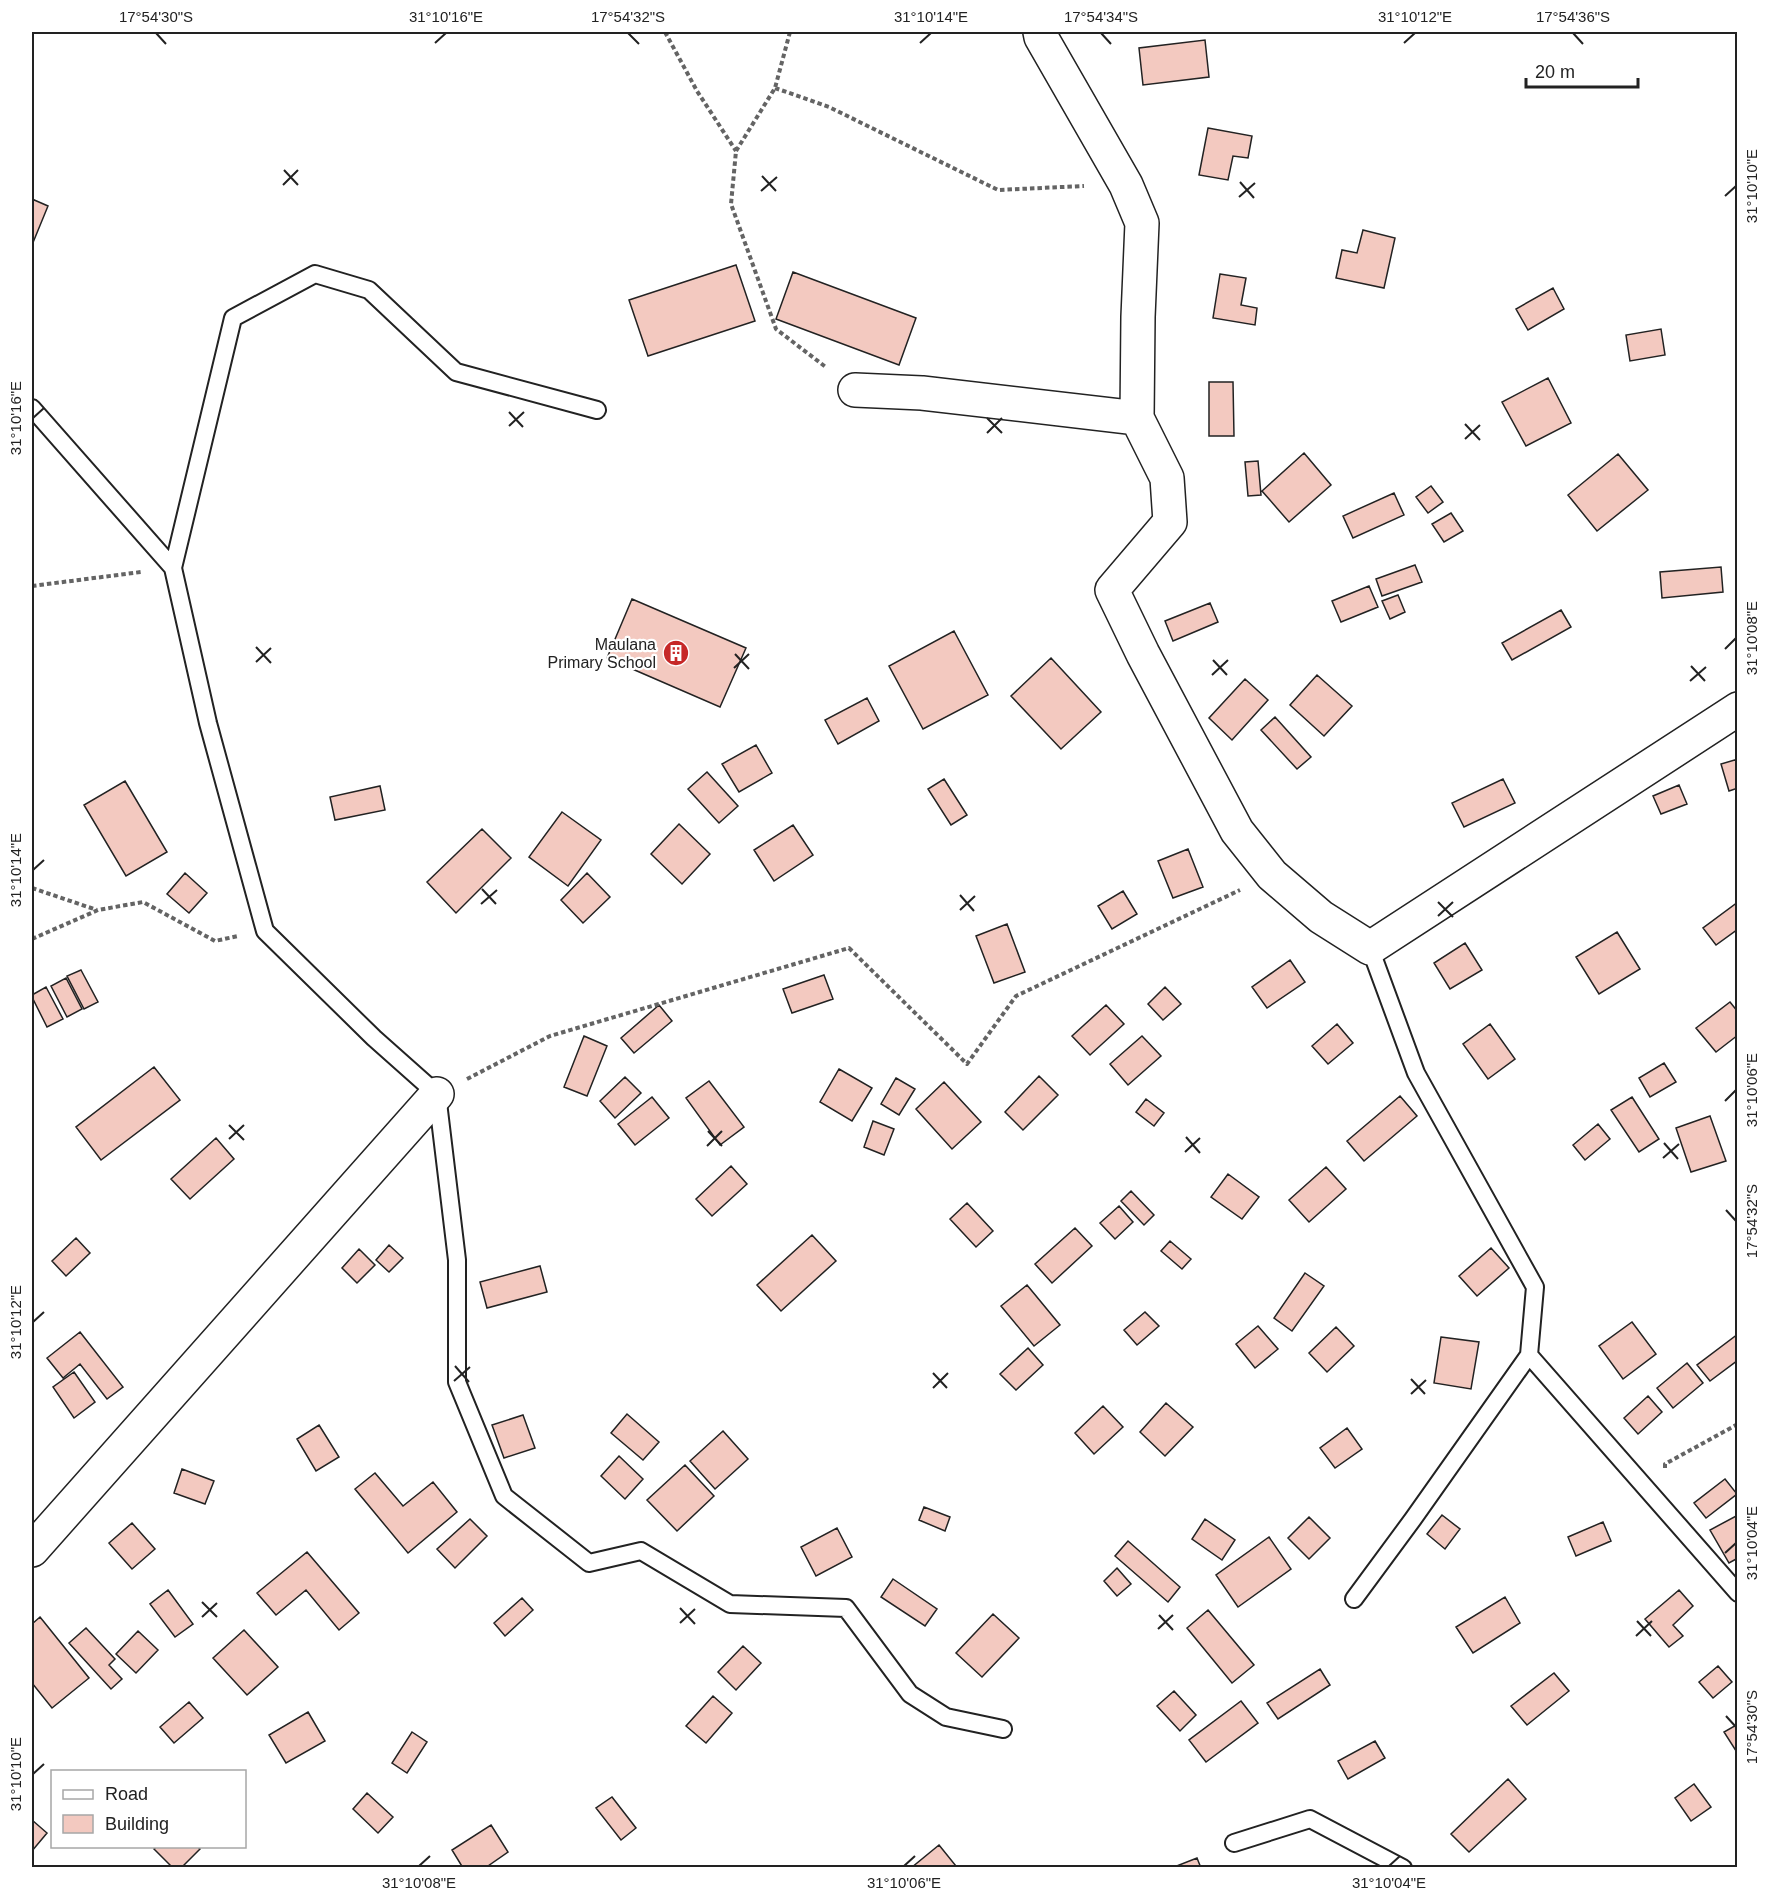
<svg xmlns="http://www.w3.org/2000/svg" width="1769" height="1899" viewBox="0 0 1769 1899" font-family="Helvetica,sans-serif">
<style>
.building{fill:#f3c9c0;stroke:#222;stroke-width:1.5}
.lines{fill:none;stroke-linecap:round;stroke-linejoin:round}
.service-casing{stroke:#222;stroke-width:20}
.minor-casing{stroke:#222;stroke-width:36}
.path{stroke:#646464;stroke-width:4;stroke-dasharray:4.5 3;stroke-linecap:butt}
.service{stroke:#fff;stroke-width:16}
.minor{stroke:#fff;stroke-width:33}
.ticks{fill:none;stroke:#222;stroke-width:2}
.labels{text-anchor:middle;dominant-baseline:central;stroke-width:4.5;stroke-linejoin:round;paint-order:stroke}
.poi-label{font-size:16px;fill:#222;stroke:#fff;text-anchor:end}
.neatline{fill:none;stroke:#222;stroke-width:2}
.ticks-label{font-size:15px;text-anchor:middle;fill:#222}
</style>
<rect width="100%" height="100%" fill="#fff"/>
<path class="building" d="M1205,40L1209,77L1143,85L1139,48Z
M1208,128L1252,136L1248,158L1233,156L1228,180L1199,175Z
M32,199L48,206L32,245Z
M1363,230L1395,238L1384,288L1336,278L1342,250L1357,253Z
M736,265L755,321L648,356L629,300Z
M793,272L916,318L899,365L776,319Z
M1220,274L1246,278L1241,305L1257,308L1255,325L1213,318Z
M1553,288L1564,309L1528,330L1516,309Z
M1661,329L1665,355L1630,361L1626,335Z
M1548,378L1571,423L1526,446L1502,402Z
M1209,382H1233L1234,436H1209Z
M1304,453L1331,485L1289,522L1262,491Z
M1618,454L1648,490L1597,531L1568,495Z
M1258,461L1261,495L1248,496L1245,462Z
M1431,486L1443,502L1428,513L1416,497Z
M1394,493L1404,515L1353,538L1343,516Z
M1451,513L1463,531L1444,542L1432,524Z
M1415,565L1422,582L1382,596L1376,579Z
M1721,567L1723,592L1662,598L1660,572Z
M1369,586L1378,607L1341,622L1332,601Z
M1398,595L1405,612L1390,619L1382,601Z
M632,599L746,648L720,707L607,658Z
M1210,603L1218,622L1173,641L1165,621Z
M1561,610L1571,627L1512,660L1502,643Z
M954,631L988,695L923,729L889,666Z
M1051,658L1101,712L1061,749L1011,696Z
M1317,675L1352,706L1324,736L1290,705Z
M1245,679L1268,700L1232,740L1209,718Z
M867,698L879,721L838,744L825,720Z
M1275,717L1311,757L1297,769L1261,730Z
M756,745L772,773L739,792L722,764Z
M1738,759V788L1729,791L1721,764Z
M707,772L738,806L719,823L688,789Z
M944,779L967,815L951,825L928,789Z
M1503,779L1515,803L1464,827L1452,803Z
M125,781L167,852L126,876L84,805Z
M1679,785L1687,804L1661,814L1653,796Z
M380,786L385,810L335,820L330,797Z
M562,812L601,840L568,886L529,857Z
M679,824L710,854L682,884L651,854Z
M793,825L813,855L774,881L754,850Z
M482,829L511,858L456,913L427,882Z
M1188,849L1203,887L1173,898L1158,861Z
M185,873L207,893L189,913L167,894Z
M587,873L610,897L583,923L561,900Z
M1123,891L1137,914L1112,929L1098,906Z
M1738,902V929L1716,945L1703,928Z
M1007,924L1025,972L994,983L976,936Z
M1617,932L1640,969L1599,994L1576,957Z
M1465,943L1482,970L1450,989L1434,963Z
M1290,960L1305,982L1267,1008L1252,987Z
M81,970L98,1002L84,1009L67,976Z
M824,975L833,999L792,1013L783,989Z
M66,978L82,1009L67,1017L51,986Z
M46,987L63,1019L47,1027L32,997V995Z
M1165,987L1181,1004L1163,1020L1148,1004Z
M1730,1002L1738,1012V1035L1716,1052L1696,1028Z
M659,1005L672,1021L634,1053L621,1038Z
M1106,1005L1124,1024L1090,1055L1072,1036Z
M1337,1024L1353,1043L1328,1064L1312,1046Z
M1490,1024L1515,1059L1488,1079L1463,1044Z
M584,1036L607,1046L587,1096L564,1087Z
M1142,1036L1161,1056L1128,1085L1110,1064Z
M1664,1063L1676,1082L1650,1097L1639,1078Z
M154,1067L180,1100L101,1160L76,1127Z
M839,1069L872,1088L852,1121L820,1102Z
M1039,1076L1058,1095L1023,1130L1005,1112Z
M625,1077L641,1093L615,1118L600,1101Z
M896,1078L915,1089L899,1115L881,1104Z
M709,1081L744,1127L720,1145L686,1098Z
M944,1082L981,1122L952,1149L916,1109Z
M1400,1096L1417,1116L1364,1161L1347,1141Z
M652,1097L669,1118L635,1145L618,1124Z
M1632,1097L1659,1139L1639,1152L1611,1110Z
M1146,1099L1164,1113L1154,1126L1136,1112Z
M1710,1116L1726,1161L1691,1172L1676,1128Z
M873,1121L894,1129L884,1155L864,1147Z
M1598,1124L1610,1139L1585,1160L1573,1145Z
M216,1138L234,1159L190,1199L171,1179Z
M731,1166L747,1184L712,1216L696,1199Z
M1326,1167L1346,1189L1309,1222L1289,1200Z
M1228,1174L1259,1197L1242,1219L1211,1197Z
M1131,1191L1154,1215L1144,1225L1121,1201Z
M967,1203L993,1231L976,1247L950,1219Z
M1119,1206L1133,1222L1115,1239L1100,1223Z
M1075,1228L1092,1246L1052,1283L1035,1264Z
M812,1235L836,1261L781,1311L757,1285Z
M76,1238L90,1253L66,1276L52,1261Z
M1170,1241L1191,1259L1182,1269L1161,1251Z
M389,1245L403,1258L389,1272L376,1260Z
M1491,1248L1509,1268L1477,1296L1459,1276Z
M359,1249L375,1265L357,1283L342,1268Z
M540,1266L547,1292L487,1308L480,1282Z
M1305,1273L1324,1286L1292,1331L1274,1318Z
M1027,1285L1060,1325L1034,1346L1001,1306Z
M1145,1312L1159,1326L1137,1345L1124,1330Z
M1632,1322L1656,1354L1623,1379L1599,1346Z
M1258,1326L1278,1349L1255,1368L1236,1344Z
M1336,1327L1354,1346L1327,1372L1309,1353Z
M80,1332L123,1387L107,1399L80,1364L63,1378L47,1358Z
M1738,1334V1360L1710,1381L1697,1365Z
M1441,1337L1479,1342L1471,1389L1434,1383Z
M1028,1348L1043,1365L1016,1390L1000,1374Z
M1687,1363L1703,1383L1673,1408L1657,1388Z
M74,1372L95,1402L74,1418L53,1387Z
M1648,1396L1662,1412L1638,1434L1624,1418Z
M1166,1403L1193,1427L1165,1456L1140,1432Z
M1103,1406L1123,1427L1094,1454L1075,1433Z
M627,1414L659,1442L643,1460L611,1433Z
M523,1415L535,1448L504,1458L492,1425Z
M319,1425L339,1457L316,1471L297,1439Z
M1347,1428L1362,1449L1335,1468L1320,1448Z
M723,1431L748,1459L715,1489L690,1461Z
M619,1456L643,1479L625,1499L601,1476Z
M685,1465L714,1496L677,1531L647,1500Z
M182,1469L214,1481L205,1504L174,1493Z
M375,1473L403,1506L433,1482L457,1512L408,1553L355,1489Z
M1725,1479L1737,1494L1706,1518L1694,1503Z
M924,1507L950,1517L945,1531L919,1520Z
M1442,1515L1460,1529L1445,1549L1427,1534Z
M1738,1515V1558L1729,1563L1710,1530Z
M1309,1517L1330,1538L1309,1559L1288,1538Z
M470,1519L487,1536L455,1568L437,1549Z
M1205,1519L1235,1540L1222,1560L1192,1539Z
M1603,1522L1611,1541L1576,1556L1568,1537Z
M132,1523L155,1549L132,1569L109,1543Z
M837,1528L852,1557L816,1576L801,1547Z
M1269,1537L1291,1569L1238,1607L1216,1575Z
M1128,1541L1180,1587L1168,1602L1115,1556Z
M307,1552L359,1613L339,1630L306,1590L276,1615L257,1593Z
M1117,1568L1131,1584L1117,1596L1104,1581Z
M893,1579L937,1609L925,1626L881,1597Z
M168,1590L193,1624L175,1637L150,1604Z
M1679,1590L1693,1606L1673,1625L1683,1636L1669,1647L1645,1619Z
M1505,1597L1520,1623L1473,1653L1456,1627Z
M522,1598L533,1610L505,1636L494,1623Z
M1208,1610L1254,1665L1232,1683L1187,1628Z
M993,1614L1019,1638L982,1677L956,1653Z
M40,1617L89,1678L52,1708L32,1683V1624Z
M86,1628L115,1659L109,1665L122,1679L111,1689L69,1643Z
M244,1630L278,1667L247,1695L213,1658Z
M138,1631L158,1650L136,1673L116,1654Z
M743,1646L761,1663L736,1690L718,1672Z
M1718,1666L1732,1682L1713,1698L1699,1682Z
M1320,1669L1330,1685L1278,1719L1267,1703Z
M1554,1673L1569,1691L1527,1725L1511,1706Z
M1174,1691L1196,1715L1180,1731L1157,1706Z
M713,1696L732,1713L706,1743L686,1726Z
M1241,1701L1258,1723L1206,1762L1189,1740Z
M189,1702L203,1718L174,1743L160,1727Z
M308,1712L325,1741L286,1763L269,1735Z
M1738,1724V1754L1724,1732Z
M412,1732L427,1742L407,1773L392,1763Z
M1375,1741L1385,1758L1348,1779L1338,1761Z
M1508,1779L1526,1799L1469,1852L1451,1834Z
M1694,1784L1711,1807L1691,1821L1675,1798Z
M367,1793L393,1817L378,1833L353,1809Z
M612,1797L636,1828L621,1840L596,1808Z
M32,1820L47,1833L32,1851Z
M491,1825L508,1852L485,1868H463L452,1850Z
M939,1845L956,1866L953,1868H911Z
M157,1846H197L200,1849L181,1868H173L154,1849Z
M1197,1858L1201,1868H1174V1867Z"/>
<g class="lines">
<g class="service-casing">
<path id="service" d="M32,408L173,568L208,723L265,931L374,1038L437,1094L457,1260V1382L504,1496L589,1563L641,1551L730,1604L846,1608L910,1694L946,1717L1003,1729
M173,568L233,318L315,274L369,290L456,372L597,410
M1370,948L1416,1073L1535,1287L1529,1355L1738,1593
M1354,1599L1413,1519L1529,1355
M1234,1843L1310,1819L1403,1868"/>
</g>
<g class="minor-casing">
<path id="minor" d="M1040,32L1041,37L1126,185L1142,223L1138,317L1137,418L1167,478L1170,522L1112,590L1143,654L1237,831L1272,875L1321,917L1370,948L1738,709
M855,390L922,393L1137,418
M32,1550L437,1094"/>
</g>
<path class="path" d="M665,32L697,91L736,151
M790,32L775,88L736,151L731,204L776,329L827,368
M775,88L829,107L998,190L1084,186
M32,586L141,572
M32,888L97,910
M32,939L98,910L143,902L215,941L238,936
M467,1079L550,1036L849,948L967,1064L1016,996L1240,890
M1665,1468V1464L1738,1424"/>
<use href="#service" class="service"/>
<use href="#minor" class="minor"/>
</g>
<path class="ticks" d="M156,33L166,44M628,33L639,44M1101,33L1111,44M1573,33L1583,44M435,43L446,33M920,43L931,33M1404,43L1415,33M284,170L298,185M762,176L776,191M1240,182L1254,198M283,185L298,170M761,191L777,177M1725,196L1736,186M1239,197L1255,183M509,412L523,427M33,418L44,408M987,418L1002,433M1465,424L1480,440M509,426L524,412M987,433L1002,418M1465,439L1480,425M256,647L271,663M1725,649L1736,638M735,654L749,669M1213,660L1227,675M256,662L271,648M1691,666L1705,681M734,668L749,654M1212,675L1228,660M1690,681L1706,667M33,870L44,860M482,889L496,904M960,895L974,911M1438,902L1453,917M481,904L497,890M960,910L975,896M1438,916L1453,902M1725,1101L1736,1090M229,1125L244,1140M708,1131L722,1146M1186,1137L1200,1153M229,1139L244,1125M1664,1143L1678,1159M707,1146L722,1131M1185,1152L1200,1138M1663,1158L1679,1144M1726,1210L1736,1221M33,1322L44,1312M455,1366L469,1382M933,1373L947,1388M1411,1379L1425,1394M454,1381L470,1367M933,1388L948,1373M1411,1394L1426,1380M1725,1553L1736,1543M202,1602L217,1617M680,1608L695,1624M1159,1615L1173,1630M202,1617L217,1603M1637,1621L1651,1636M680,1623L695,1609M1158,1629L1173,1615M1636,1636L1652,1621M1726,1716L1736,1727M33,1774L44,1764M419,1866L430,1856M904,1866L915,1856M1389,1866L1400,1856"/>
<defs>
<g id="building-disc" transform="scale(1.35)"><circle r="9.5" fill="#c62828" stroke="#fff"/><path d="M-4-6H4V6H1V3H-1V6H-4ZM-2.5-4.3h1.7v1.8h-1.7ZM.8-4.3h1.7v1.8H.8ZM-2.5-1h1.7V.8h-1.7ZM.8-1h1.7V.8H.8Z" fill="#fff"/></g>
</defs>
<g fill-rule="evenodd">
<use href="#building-disc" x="676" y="653"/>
</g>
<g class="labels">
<g class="poi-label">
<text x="656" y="644">Maulana<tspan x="656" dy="18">Primary School</tspan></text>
</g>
</g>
<rect width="1769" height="1899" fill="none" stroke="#ffffff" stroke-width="66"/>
<rect x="51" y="1770" width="195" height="78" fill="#ffffff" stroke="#a7a7a7" stroke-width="1.5"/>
<rect x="63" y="1790" width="30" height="9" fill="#ffffff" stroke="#a7a7a7" stroke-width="1.5"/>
<text x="105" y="1800" font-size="18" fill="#222222">Road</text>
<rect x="63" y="1815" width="30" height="18" fill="#f3c9c0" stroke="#a7a7a7" stroke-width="1.5"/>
<text x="105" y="1830" font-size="18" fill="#222222">Building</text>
<path d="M1526 78v9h112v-9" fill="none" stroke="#222222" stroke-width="3"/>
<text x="1535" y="78" font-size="18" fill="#222222" stroke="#ffffff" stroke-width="4.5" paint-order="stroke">20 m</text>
<rect x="33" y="33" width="1703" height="1833" class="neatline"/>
<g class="ticks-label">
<text x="156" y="22">17°54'30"S</text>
<text x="446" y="22">31°10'16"E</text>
<text x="628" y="22">17°54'32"S</text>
<text x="931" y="22">31°10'14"E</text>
<text x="1101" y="22">17°54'34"S</text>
<text x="1415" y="22">31°10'12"E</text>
<text x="1573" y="22">17°54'36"S</text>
<text transform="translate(1752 186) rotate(-90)" y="5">31°10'10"E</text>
<text transform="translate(16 418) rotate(-90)" y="5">31°10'16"E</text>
<text transform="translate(1752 638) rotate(-90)" y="5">31°10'08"E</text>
<text transform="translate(16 870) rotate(-90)" y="5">31°10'14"E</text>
<text transform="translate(1752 1090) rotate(-90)" y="5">31°10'06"E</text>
<text transform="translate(1752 1221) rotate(-90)" y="5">17°54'32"S</text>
<text transform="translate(16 1322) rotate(-90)" y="5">31°10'12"E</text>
<text transform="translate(1752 1543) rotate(-90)" y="5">31°10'04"E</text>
<text transform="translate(1752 1727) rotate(-90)" y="5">17°54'30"S</text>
<text transform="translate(16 1774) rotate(-90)" y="5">31°10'10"E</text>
<text x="419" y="1888">31°10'08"E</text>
<text x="904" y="1888">31°10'06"E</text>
<text x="1389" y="1888">31°10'04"E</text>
</g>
</svg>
